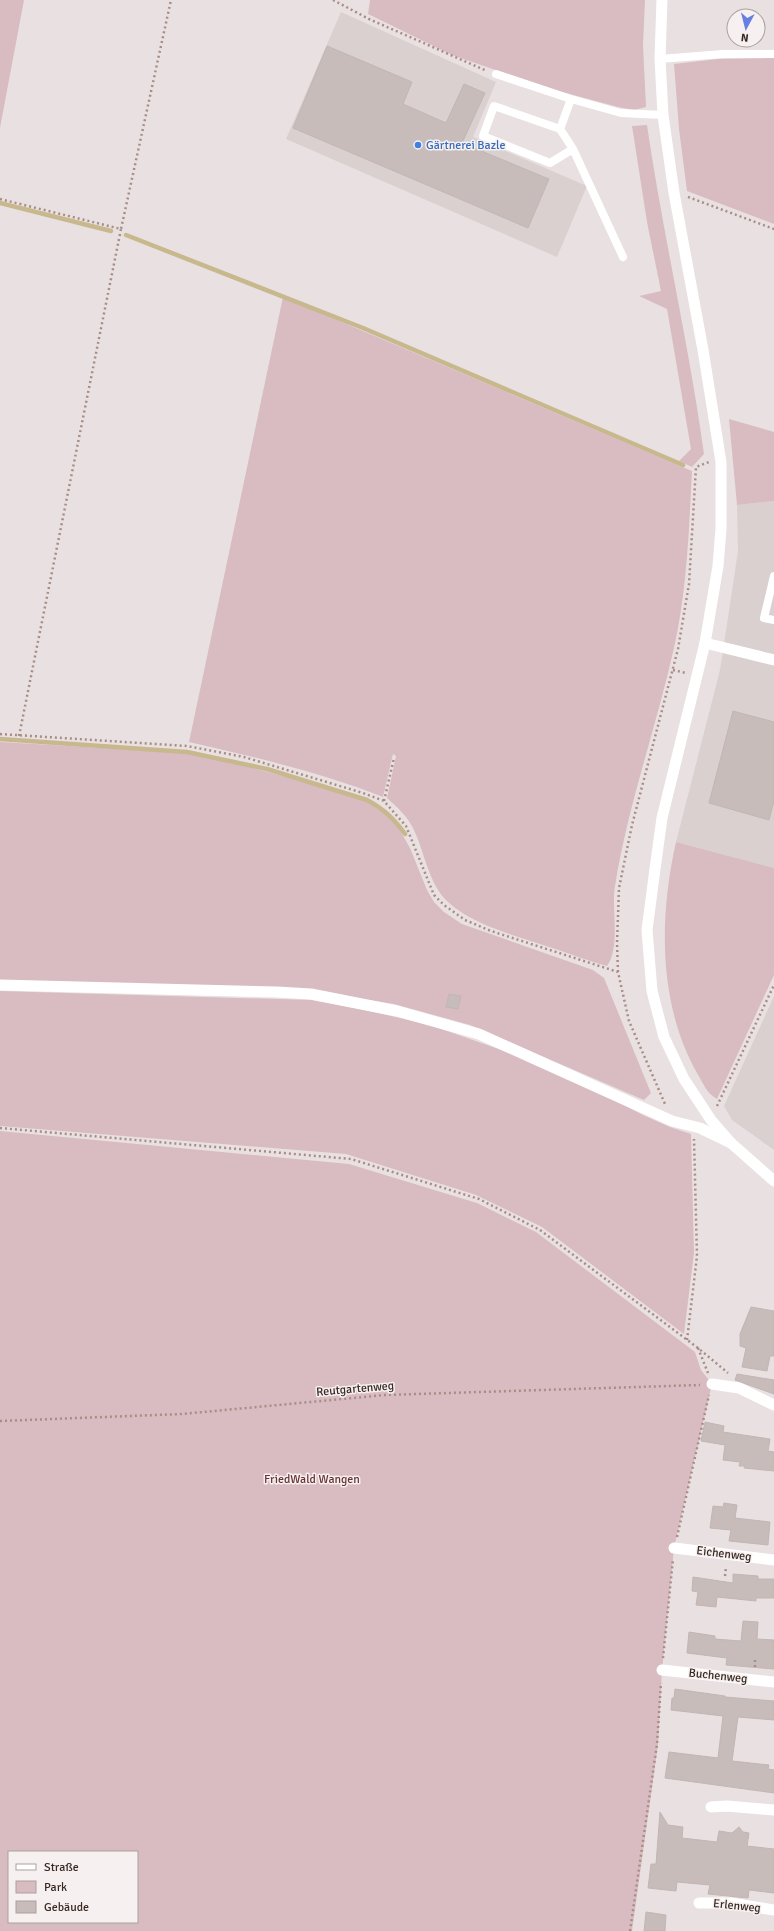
<svg xmlns="http://www.w3.org/2000/svg" width="774" height="1931" viewBox="0 0 774 1931" font-family="Signika,sans-serif">
<style>
.built{fill:#d9d0cf}
.green{fill:#d8bcc1;fill-rule:evenodd}
.lines{fill:none;stroke-linecap:round;stroke-linejoin:round}
.stream{stroke:#c8b88e;stroke-width:4.5}
.building{fill:#c7bcb9;stroke:#c2b6b4}
.path{stroke:#a98d85;stroke-width:2.5;stroke-dasharray:2 3;stroke-linecap:butt}
.service{stroke:#fff;stroke-width:8}
.minor{stroke:#fff;stroke-width:11}
.tertiary{stroke:#fff;stroke-width:11}
.shop-dot{fill:#3f7fe0;stroke:#f6f1f0;stroke-width:1.5}
.labels{text-anchor:middle;dominant-baseline:central;stroke-width:3;stroke-linejoin:round;paint-order:stroke}
.shop-label{font-size:12px;fill:#366cbe;stroke:#f6f1f0;text-anchor:start}
.street-label{font-size:12px;fill:#382923;stroke:#f6f1f0}
.park-label{font-size:12px;fill:#6a3235;stroke:#f6f1f0}
</style>
<rect width="100%" height="100%" fill="#e9e1e1"/>
<path class="built" d="M341,12L496,82L473,137L587,186L557,257L286,139Z
M774,501V868L676,842L720,670L738,551L737,505Z
M774,996V1150L732,1120L724,1106Z"/>
<path class="green" d="M0,0H24L0,128Z
M370,0H645L643,45L646,107L634,110L618,107L551,89L452,55L368,14Z
M774,58V224L687,191L679,129L674,64L718,59Z
M647,125C663,235 689,344 704,454L692,467L679,461L691,449L667,309L639,296L661,291L647,222L632,126Z
M283,297L692,471C689,530 687,590 674,648C656,728 628,805 615,886C611,909 621,946 607,966C588,961 568,953 549,947C515,935 458,922 438,890C426,871 423,848 413,828C407,816 397,807 387,798L396,756L393,754L383,797C320,772 254,757 189,742Z
M729,419L774,432V501L737,505Z
M0,742L187,753L228,761L333,790L368,802L394,820L410,848L427,890L434,902L444,912L462,924L593,970L604,978L651,1093L644,1100L470,1025L394,1004L315,991L0,981Z
M676,842L774,868V975L717,1099C707,1094 703,1083 697,1073C658,1004 659,917 676,842Z
M0,991L312,1000L365,1010L430,1025L530,1060L589,1087L643,1115L670,1127L691,1134L694,1253L684,1334L542,1227L476,1195L346,1154L0,1126Z
M0,1131L349,1164L477,1203L536,1232L695,1352L701,1370L712,1384L674,1548L662,1670L658,1745L632,1931H0ZM9,1852H137V1922H9Z"/>
<g class="lines">
<path class="stream" d="M0,203L111,231
M126,235L363,328L683,465
M0,739L187,752L267,769L367,800C384,809 394,819 405,834"/>
</g>
<path class="building" d="M327,46L412,82L403,104L446,123L464,84L485,93L462,143L549,179L528,228L293,128Z
M733,711L774,722V801L769,820L709,803Z
M449,994L461,996L458,1009L446,1007Z
M751,1307L774,1311V1356H770L767,1371L742,1367L746,1348L740,1346V1334Z
M737,1374L774,1380V1394L735,1380Z
M705,1422L724,1426L723,1432L770,1439L768,1451L774,1452V1471L744,1468L745,1466H739L740,1462L723,1460L725,1445L701,1441Z
M724,1503L737,1505L735,1518L770,1522L768,1545L729,1541L731,1530L710,1528L713,1506L723,1507Z
M733,1574L758,1576V1579H774V1598H756V1601L717,1597L716,1607L696,1605L698,1592L692,1591L693,1577L733,1583Z
M743,1621L758,1622L757,1639L774,1640V1669L726,1665L727,1658L687,1653L689,1632L715,1636V1639L741,1641Z
M675,1689L725,1696V1697L774,1701V1720L738,1717L732,1761L769,1765L768,1769L774,1770V1793L665,1778L669,1752L718,1758L723,1716L671,1710L672,1698H674Z
M660,1812L668,1825L683,1827L682,1838L717,1842L719,1831L732,1833L739,1827L743,1832L749,1833L747,1846L774,1849V1893L749,1890L748,1898L708,1894L710,1885L677,1882L676,1891L648,1888L651,1864H656Z
M646,1912L666,1915L665,1931H644Z"/>
<g class="lines">
<path class="path" d="M333,0L369,19L487,71
M688,197L774,229
M0,199L121,229L171,0
M673,670L686,673
M0,734L187,746L244,757L363,793L384,801L406,826L434,895L444,905L465,920L491,931L618,972L629,1021L665,1104
M19,736L121,229
M384,801L394,758
M618,972L617,943L619,888L632,825L678,649L689,584L696,467L709,462
M717,1106L774,985
M0,1128L351,1159L479,1199L540,1230L698,1348L728,1373
M687,1340L697,1256L694,1139
M698,1348L708,1373
M0,1421L182,1414L385,1395L700,1385
M677,1537L709,1395
M725,1576L726,1567
M663,1658L673,1559
M755,1667V1659
M630,1931L657,1744L661,1683"/>
<path class="service" d="M660,59L723,54H774
M496,74L571,99L621,113L663,115
M571,99L560,129L573,149L623,257
M560,129L494,106L483,136L550,163L573,149
M774,576L764,618L774,620"/>
<path class="minor" d="M705,643L774,660
M0,985L277,992L311,994L397,1011L479,1034L672,1121L700,1128L731,1143
M712,1384L739,1388L774,1405
M674,1548L774,1560
M662,1670L774,1682
M711,1807L727,1806L774,1810
M699,1903H730L774,1910"/>
<path class="tertiary" d="M662,0L660,59L663,115L674,193L703,350L721,462V529L718,566L705,643L662,818L655,869L647,930L652,991L664,1037L684,1079L711,1120L731,1143L774,1181"/>
</g>
<circle class="shop-dot" cx="418" cy="145" r="4"/>
<g class="labels">
<g class="shop-label">
<text x="426" y="145">Gärtnerei Bazle</text>
</g>
<g class="street-label">
<text transform="translate(355 1389) rotate(-5)">Reutgartenweg</text>
<text transform="translate(724 1554) rotate(7)">Eichenweg</text>
<text transform="translate(718 1676) rotate(6)">Buchenweg</text>
<text transform="translate(737 1906) rotate(6)">Erlenweg</text>
</g>
<g class="park-label">
<text x="312" y="1479">FriedWald Wangen</text>
</g>
</g>
<rect x="8" y="1851" width="130" height="72" fill="#f6f1f0" stroke="#aaa19e"/>
<rect x="16" y="1864" width="20" height="6" fill="#ffffff" stroke="#aaa19e"/>
<text x="44" y="1871" font-size="12" fill="#382923">Straße</text>
<rect x="16" y="1881" width="20" height="12" fill="#d8bcc1" stroke="#aaa19e"/>
<text x="44" y="1891" font-size="12" fill="#382923">Park</text>
<rect x="16" y="1901" width="20" height="12" fill="#c7bcb9" stroke="#aaa19e"/>
<text x="44" y="1911" font-size="12" fill="#382923">Gebäude</text>
<g transform="translate(746 28) rotate(187)"><circle r="19" fill="#f6f1f0" stroke="#aaa19e"/>
<path d="M0-3L7 15L0 10L-7 15Z" fill="#677fe1"/>
<text y="-6" font-size="11" font-weight="bold" text-anchor="middle" fill="#382923">N</text>
</g>
</svg>
